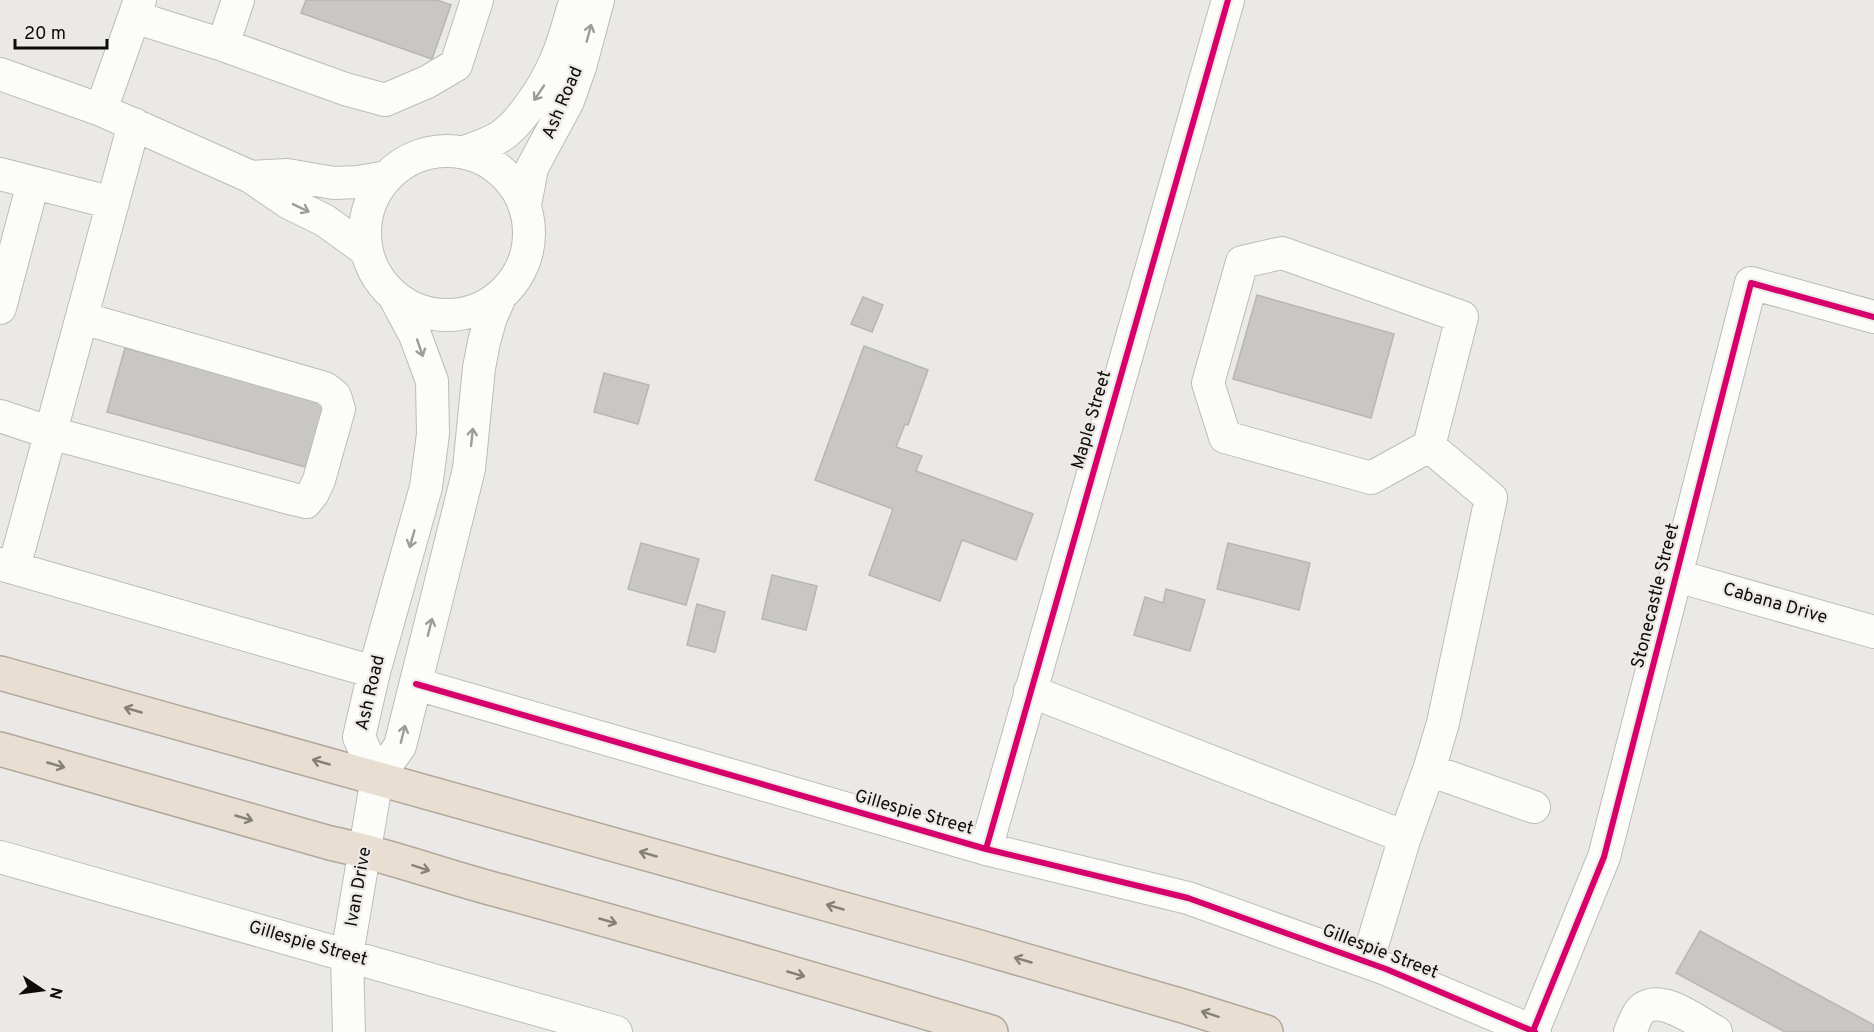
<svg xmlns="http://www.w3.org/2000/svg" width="1874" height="1032" viewBox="0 0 1874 1032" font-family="Overpass,sans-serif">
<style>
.building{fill:#c8c7c5;stroke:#b7b6b5;stroke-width:1.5}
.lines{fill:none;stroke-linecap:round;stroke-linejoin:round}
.minor-casing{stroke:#bdbcba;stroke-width:34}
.highway-casing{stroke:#b2a799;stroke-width:36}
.minor{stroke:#fcfcfb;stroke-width:32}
.highway{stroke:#e8ded2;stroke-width:33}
.cycleway-casing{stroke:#ece9e6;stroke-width:10}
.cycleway{stroke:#d6006c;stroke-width:6}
.oneway{stroke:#9c9c9b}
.oneway2{stroke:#858078}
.labels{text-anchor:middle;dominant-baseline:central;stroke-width:4.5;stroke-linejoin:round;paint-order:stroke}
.street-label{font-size:18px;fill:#0d0c0b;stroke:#ece9e6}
</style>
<rect width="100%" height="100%" fill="#ebe9e7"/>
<path class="building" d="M306,0H437L451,5L432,59L301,13Z
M1257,295L1394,334L1371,418L1233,379Z
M863,297L883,305L872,332L851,324Z
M864,346L928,370L908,425L905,424L896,447L922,456L916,471L1033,514L1016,560L962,540L940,601L869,575L893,509L815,480Z
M125,348L327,404L309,468L107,412Z
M604,373L649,385L638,424L594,412Z
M641,543L699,559L686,605L628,589Z
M1228,543L1310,563L1299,610L1217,589Z
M772,575L817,586L806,630L762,619Z
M1166,589L1205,600L1190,651L1134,635L1145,597L1163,603Z
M697,604L725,612L715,652L687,645Z
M1700,931L1874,1025V1032H1785L1676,973Z"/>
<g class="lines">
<g class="minor-casing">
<path id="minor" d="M134,17L223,45L345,89L385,100L427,82L456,65L477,0
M223,45L238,0
M0,74L101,110L251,177L289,203L324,220L367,251
M101,110L140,0
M365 233a82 82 0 1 1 164 0a82 82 0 1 1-164 0Z
M464,152C475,148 488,144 498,138C510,131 520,119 528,108C553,75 562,48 573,8
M0,174L113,203
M251,177L287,175L334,183L358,182L387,177
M525,205L532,168L568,101L580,67L598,0
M0,308L33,183
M0,416L51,433L293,499L306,502L313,493L319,480L339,409L335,396L325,388L82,318
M0,564L374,672
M14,568L134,124
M1677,576L1874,632
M416,684L986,849L1188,898L1386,969L1535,1032
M1030,691L1405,837L1367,962
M1429,770L1534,807
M377,778L359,737L374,672L426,487L433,434L432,381L415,335L394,296
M1405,837L1429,770L1443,723L1491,498L1429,446L1462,317L1282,253L1242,262L1208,383L1225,437L1371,478L1429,446
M986,849L1228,0
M0,857L616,1032
M1533,1031L1604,857L1751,283L1874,317
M349,1032L347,955L377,778L400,746L469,469L479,368L484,342L491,317L501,295
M1630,1032C1633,1026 1636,1015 1641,1010C1661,992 1697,1022 1716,1032"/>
</g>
<g class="highway-casing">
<path id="highway" d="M0,673L969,944L1183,1006L1266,1032
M0,749L330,843C388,855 443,876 501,891C665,936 828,983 991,1032"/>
</g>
<use href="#minor" class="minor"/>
<use href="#highway" class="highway"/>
<g class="cycleway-casing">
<path id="cycleway" d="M416,684L986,849L1188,898L1386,969L1535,1032
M986,849L1228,0
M1533,1031L1604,857L1751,283L1874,317"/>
</g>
<use href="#cycleway" class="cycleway"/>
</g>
<defs><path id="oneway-shaft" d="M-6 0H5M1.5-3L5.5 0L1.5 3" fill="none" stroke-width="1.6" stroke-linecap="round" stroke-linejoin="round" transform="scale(1.5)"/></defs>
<g class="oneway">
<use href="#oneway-shaft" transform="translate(589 33) rotate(-75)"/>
<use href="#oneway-shaft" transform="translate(539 93) rotate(124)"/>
<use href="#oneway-shaft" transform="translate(301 208) rotate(26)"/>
<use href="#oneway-shaft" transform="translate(420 348) rotate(71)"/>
<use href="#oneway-shaft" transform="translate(472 437) rotate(-84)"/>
<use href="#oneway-shaft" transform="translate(412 539) rotate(106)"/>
<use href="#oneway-shaft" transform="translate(430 627) rotate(-76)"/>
<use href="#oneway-shaft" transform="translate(403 734) rotate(-76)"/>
</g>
<g class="oneway2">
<use href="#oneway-shaft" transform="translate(133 710) rotate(-164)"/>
<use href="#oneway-shaft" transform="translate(321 762) rotate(-164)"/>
<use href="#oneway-shaft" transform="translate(56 765) rotate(16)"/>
<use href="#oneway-shaft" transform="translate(244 818) rotate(16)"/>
<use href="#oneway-shaft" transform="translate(648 854) rotate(-164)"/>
<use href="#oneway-shaft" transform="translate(421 868) rotate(18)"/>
<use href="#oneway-shaft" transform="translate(835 907) rotate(-164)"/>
<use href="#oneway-shaft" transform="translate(608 921) rotate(16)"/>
<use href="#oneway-shaft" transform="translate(1023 960) rotate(-164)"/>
<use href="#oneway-shaft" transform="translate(796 974) rotate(16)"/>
<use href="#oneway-shaft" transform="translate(1210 1014) rotate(-162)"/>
</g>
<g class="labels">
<g class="street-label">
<text transform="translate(563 103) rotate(-67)">Ash Road</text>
<text transform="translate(1092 420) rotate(-74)">Maple Street</text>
<text transform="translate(1656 596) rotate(-76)">Stonecastle Street</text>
<text transform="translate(1775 604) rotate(16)">Cabana Drive</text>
<text transform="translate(371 693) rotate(-77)">Ash Road</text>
<text transform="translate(914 813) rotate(16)">Gillespie Street</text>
<text transform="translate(359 887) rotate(-80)">Ivan Drive</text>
<text transform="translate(308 944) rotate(16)">Gillespie Street</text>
<text transform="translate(1380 952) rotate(21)">Gillespie Street</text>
</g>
</g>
<g transform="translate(42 990) rotate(103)" stroke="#ece9e6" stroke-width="4.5" paint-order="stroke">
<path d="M0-4.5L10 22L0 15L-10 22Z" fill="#0d0c0b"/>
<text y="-9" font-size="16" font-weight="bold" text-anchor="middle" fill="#0d0c0b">N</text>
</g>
<path d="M15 39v9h92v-9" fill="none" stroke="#0d0c0b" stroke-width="3"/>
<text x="24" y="39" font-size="18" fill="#0d0c0b" stroke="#ece9e6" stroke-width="4.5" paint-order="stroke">20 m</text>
</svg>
